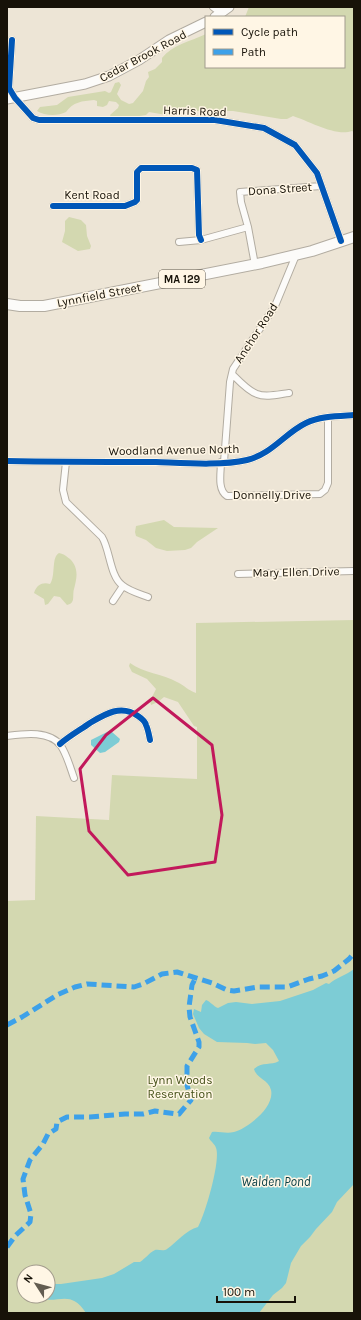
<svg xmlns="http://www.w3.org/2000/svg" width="361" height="1320" viewBox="0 0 361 1320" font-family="Karla,sans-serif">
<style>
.green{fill:#d3d8b0;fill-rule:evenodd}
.water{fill:#7dccd5}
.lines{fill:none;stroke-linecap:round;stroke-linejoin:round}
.street-casing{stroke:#b2aca1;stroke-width:8}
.secondary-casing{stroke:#b2aca1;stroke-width:11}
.primary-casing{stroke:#b2aca1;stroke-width:12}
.street{stroke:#fcfbf9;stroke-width:6}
.secondary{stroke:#fcfbf9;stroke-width:9}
.primary{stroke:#fcfbf9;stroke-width:10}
.quiet{stroke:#3da1e9;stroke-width:5;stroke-dasharray:10 5;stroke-linecap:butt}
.cycleway-casing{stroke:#fff6e5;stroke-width:8}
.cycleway{stroke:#0057b8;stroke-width:6}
.marked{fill:none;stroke:#c2185b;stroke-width:3;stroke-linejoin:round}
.labels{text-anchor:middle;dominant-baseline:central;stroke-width:3;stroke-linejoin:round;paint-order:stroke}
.shield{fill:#fff6e5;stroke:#5d564a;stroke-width:1}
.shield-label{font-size:11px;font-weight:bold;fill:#171208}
.street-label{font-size:12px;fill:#171208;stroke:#fff6e5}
.park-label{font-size:12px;fill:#445017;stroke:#fff6e5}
.water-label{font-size:13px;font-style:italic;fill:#063d45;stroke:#fff6e5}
</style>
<rect width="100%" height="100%" fill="#ede5d6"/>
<path class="green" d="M249,7H354V132L352,131C336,137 309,121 293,116L287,119H281L233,111H184L166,115L149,112L146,115C134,117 123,118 111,117L110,115L118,108L119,105L116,102L109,101L107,105L103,107L97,106V101L94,100C82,101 73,102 66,112C58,116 45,116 37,111L40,107L57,105L68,97L105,91L109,93L111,92L115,83L119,82L121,85L117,94L121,100L129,104L133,103L143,91L146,81L149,77L148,72L155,69L162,62V58C172,45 191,41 206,34V67H344V17H245Z
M69,217L81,220L86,225L87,236L91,246L90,249L78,251L62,242L65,231V221Z
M164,520L174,527L218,528L197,542L191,548L185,550L167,551L156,548L146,540L136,536L135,532L136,526Z
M59,553C64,554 66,556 70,559C79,568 77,578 74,589C72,596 76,603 67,605L60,597L54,596L48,604L45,605L44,599L34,593C37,584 43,582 50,584C56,576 51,557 59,553Z
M354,620V1313H7V901L35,900L36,816L109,820L112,775L197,779V727L194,726L178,702L164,697L158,702L151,705L150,701L156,689L147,679L132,672L129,666L130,663C143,673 163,674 177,682C184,685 189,691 196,693V623ZM24,1272H48V1296H24Z"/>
<path class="water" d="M109,731L112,732L120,739L119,742L105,752L100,753L91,745V740Z
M354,969V1184L337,1202L332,1212L316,1229L310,1237L301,1246L291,1263L286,1283L282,1288L273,1295L259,1313H86C70,1288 58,1305 39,1298L38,1296H48V1284H61L102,1278L114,1274L134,1262H140C146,1258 149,1253 155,1250C159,1249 163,1252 167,1249C177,1242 186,1230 198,1227C205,1215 221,1160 216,1148C215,1144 211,1142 209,1138L212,1132C219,1131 226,1134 234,1132C248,1128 275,1107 271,1090C269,1080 256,1078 254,1069C263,1061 271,1066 279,1061L273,1050L266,1043L255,1044L247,1043L217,1042L204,1034L199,1028L193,1014L194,1009L201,1012L202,1005L206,1000C211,1002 213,1006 218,1008L228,1003L236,1002L252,1004L280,1001L313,990L326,983L329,984C335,978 347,975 354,969Z"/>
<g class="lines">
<g class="street-casing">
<path id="street" d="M213,7L221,13
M12,40L9,88L15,98L33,118L39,120H215L264,128L295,145L317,173L341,241
M53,206H125L135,202L137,200V172L141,168H192L197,170L199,235L201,240
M179,242L201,240L248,227
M255,265L248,227L241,202L240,192L321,186
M232,374C239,381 248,391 257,394C266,398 280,394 289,393
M7,461C57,462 106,462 156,462C183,463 221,466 247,460C272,454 285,433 306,423C320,416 339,416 354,415
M66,462L63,490L66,502L102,537C110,550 110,576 122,585C129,591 140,594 148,597
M221,462C221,472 217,490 227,496L320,494L325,490L328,483V417
M224,462L230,382L233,369L275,306L296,255
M238,574L354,571
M113,601L123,586
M7,736C23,734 50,730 61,746C67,755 70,767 74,778
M60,744C69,736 80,730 90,723C105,714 121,704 138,716C141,718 145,721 146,725C148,729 149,735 150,740"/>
</g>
<g class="secondary-casing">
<path id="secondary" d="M215,17L229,7
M7,99L85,84L109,76L139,60L169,40L206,22"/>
</g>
<g class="primary-casing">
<path id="primary" d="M7,304L20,306H44L262,263L312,251L354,237"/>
</g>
<use href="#street" class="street"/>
<use href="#secondary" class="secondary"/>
<use href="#primary" class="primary"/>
<path class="quiet" d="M7,1025L22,1017L57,995L75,987L87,984L134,987L143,984L162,974L177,972L212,983L227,990L234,991L258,987H287L309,979L322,976L334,971L349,959L354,953
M7,1247L15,1236L30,1222L31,1214L25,1195L23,1179L30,1160L43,1144L48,1134L56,1129L57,1122L67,1117H90L125,1114H143L155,1111L177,1114H179L191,1100L187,1085V1066L199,1047V1042L190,1017L189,1007L192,985L196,977"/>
<g class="cycleway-casing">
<path id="cycleway" d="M12,40L9,88L15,98L33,118L39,120H215L264,128L295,145L317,173L341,241
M53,206H125L135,202L137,200V172L141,168H192L197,170L199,235L201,240
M7,461C57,462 106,462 156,462C183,463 221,466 247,460C272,454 285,433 306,423C320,416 339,416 354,415
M60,744C69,736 80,730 90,723C105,714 121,704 138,716C141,718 145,721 146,725C148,729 149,735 150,740"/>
</g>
<use href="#cycleway" class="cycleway"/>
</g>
<path class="marked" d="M153,698L212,745L222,815L215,862L128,875L89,831L80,769L106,735Z"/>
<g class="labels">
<rect class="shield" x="159" y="270" width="46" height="18" rx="3"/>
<g class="shield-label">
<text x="182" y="279">MA 129</text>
</g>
<g class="street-label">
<text transform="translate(143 56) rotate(-28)">Cedar Brook Road</text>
<text transform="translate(195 111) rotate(2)">Harris Road</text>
<text transform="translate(280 189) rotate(-4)">Dona Street</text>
<text x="92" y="195">Kent Road</text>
<text transform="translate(99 295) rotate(-11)">Lynnfield Street</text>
<text transform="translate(256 333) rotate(-57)">Anchor Road</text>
<text transform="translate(174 450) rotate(-1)">Woodland Avenue North</text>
<text x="272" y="495">Donnelly Drive</text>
<text transform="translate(296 572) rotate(-1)">Mary Ellen Drive</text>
</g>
<g class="park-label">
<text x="180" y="1080">Lynn Woods<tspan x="180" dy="14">Reservation</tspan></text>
</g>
<g class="water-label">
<text x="276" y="1181">Walden Pond</text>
</g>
</g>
<rect width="361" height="1320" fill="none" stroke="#171208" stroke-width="16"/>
<rect x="205" y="16" width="140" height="52" fill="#fff6e5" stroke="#a29b8d"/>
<rect x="213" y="29" width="20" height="6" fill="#0057b8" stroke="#a29b8d"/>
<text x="241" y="36" font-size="12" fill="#171208">Cycle path</text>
<rect x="213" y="49" width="20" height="6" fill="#3da1e9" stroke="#a29b8d"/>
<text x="241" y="56" font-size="12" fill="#171208">Path</text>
<g transform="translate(36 1284) rotate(306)"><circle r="19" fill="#fff6e5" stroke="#a29b8d"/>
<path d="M0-3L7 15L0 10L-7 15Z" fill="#625c50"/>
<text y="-6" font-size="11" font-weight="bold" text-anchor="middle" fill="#171208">N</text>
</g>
<path d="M217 1296v6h78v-6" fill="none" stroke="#171208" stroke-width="2"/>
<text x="223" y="1296" font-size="12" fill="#171208" stroke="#fff6e5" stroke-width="3" paint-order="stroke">100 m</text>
</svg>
